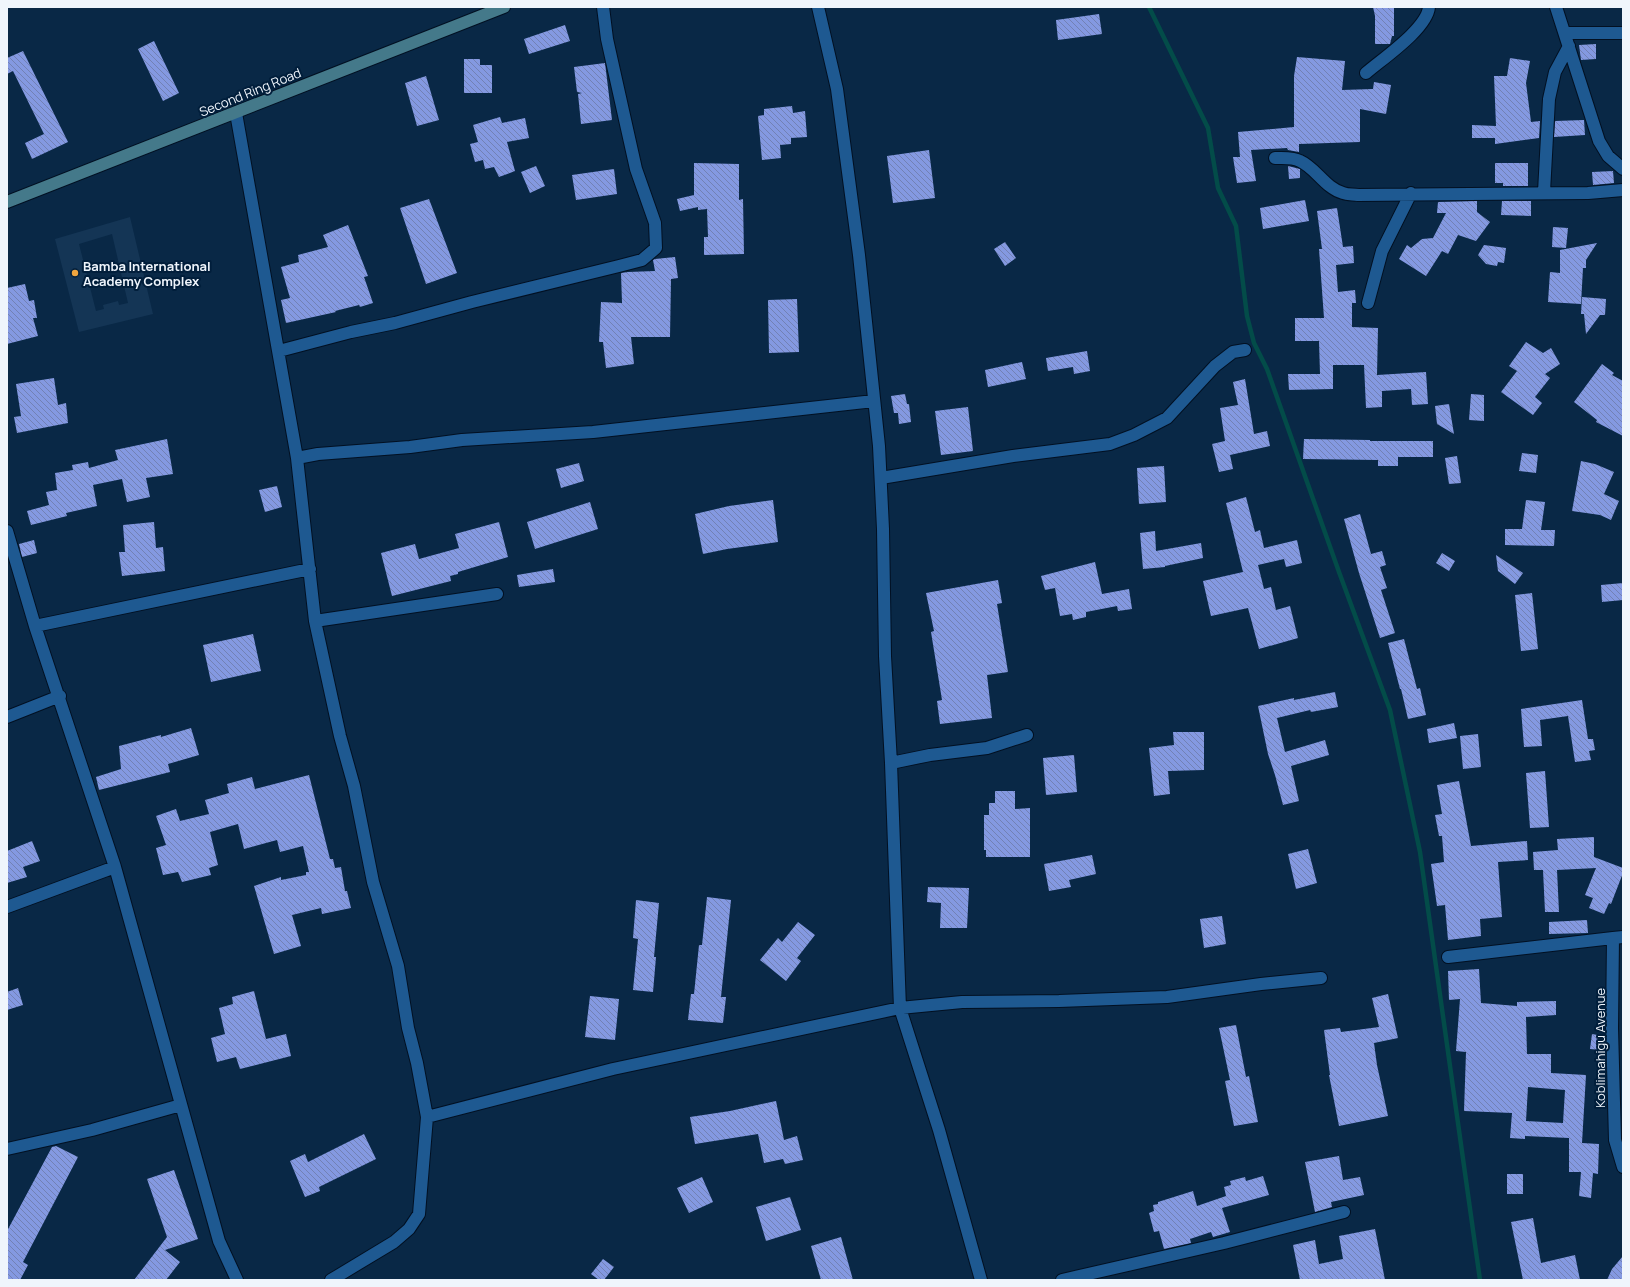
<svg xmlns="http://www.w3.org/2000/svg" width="1630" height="1287" viewBox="0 0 1630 1287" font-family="Manrope,sans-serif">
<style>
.built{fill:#143555;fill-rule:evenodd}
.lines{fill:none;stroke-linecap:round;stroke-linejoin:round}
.stream{stroke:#034c49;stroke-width:4.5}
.building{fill:url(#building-back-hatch);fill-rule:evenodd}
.street-casing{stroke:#021022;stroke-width:14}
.secondary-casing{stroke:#021022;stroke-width:14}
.street{stroke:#1e5991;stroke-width:12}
.secondary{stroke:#44798a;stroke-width:12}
.poi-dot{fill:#f0a63f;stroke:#011e3b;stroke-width:1.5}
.labels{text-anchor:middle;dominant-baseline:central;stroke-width:4;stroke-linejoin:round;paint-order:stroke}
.street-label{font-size:13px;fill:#eff5fc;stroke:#011e3b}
.poi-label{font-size:13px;font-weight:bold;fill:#eff5fc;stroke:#011e3b;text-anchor:start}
</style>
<defs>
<pattern id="building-back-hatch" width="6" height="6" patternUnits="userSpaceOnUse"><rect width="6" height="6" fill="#8499e1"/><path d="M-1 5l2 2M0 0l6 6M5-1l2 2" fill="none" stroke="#7281b4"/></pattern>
</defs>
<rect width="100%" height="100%" fill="#092846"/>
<path class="built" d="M130,217L153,314L79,332L55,239ZM112,234L128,303L119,305L118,301L103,305L104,309L96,311L79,244Z"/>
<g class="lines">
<path class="stream" d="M1149,7L1208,128L1218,188L1236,226L1247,316L1254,343L1267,369L1339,572L1390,710L1420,852L1480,1280"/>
</g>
<path class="building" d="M1373,7H1394V36H1392L1390,44H1375V16Z
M1099,14L1102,34L1058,40L1056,20Z
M565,25L570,41L529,54L524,39Z
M154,41L179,93L163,101L138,49Z
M1596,44V59L1581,60L1579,45Z
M23,51L68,142L32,159L25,143L44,134L13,71L7,74V58Z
M1297,57L1345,61L1342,90L1373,89L1374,82L1391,85L1386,114L1360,109V142L1299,144V152L1288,150L1287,148L1251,150L1256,181L1237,183L1233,157H1240L1238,132L1294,127V76Z
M1510,58L1530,61L1526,83L1531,122L1540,121L1539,138L1495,144V138H1472V125L1496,126L1494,76H1507Z
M464,59H480V65H492V93H464Z
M605,63L612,120L581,124L578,94L582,93L577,92L574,67Z
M426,76L439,120L417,126L405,83Z
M792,106L793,113L805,111L807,137L791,138V144L780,145L781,158L762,160L758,116L764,115V109Z
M500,117L502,123L525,118L529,138L507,142L515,171L499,177L494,167L485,169L483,160L475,162L470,144L478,142L473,125Z
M1584,120L1585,135L1554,137L1555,121Z
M929,150L935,198L893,203L887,156Z
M694,163L739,164V200L743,199L744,254L704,255V237H708L707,209L698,210V207L680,211L677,199L694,195Z
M1495,163H1528V186H1503V183H1495Z
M536,166L545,186L530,193L521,172Z
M1288,166L1300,169V178L1289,179Z
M614,169L617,194L576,200L572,175Z
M1613,171L1614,183L1593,185L1592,172Z
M429,199L457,273L426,284L400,208Z
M1305,200L1309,221L1263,229L1260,208Z
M1477,201V212L1490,222L1476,241L1458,235L1448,254L1442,251L1426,276L1399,259L1407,245L1411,248L1422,239L1433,238L1446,213H1437L1438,202Z
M1502,201H1531V216L1501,215Z
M1337,208L1343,247L1353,246L1354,263L1336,265L1338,292L1355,290L1356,303H1352V327L1378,328L1377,375L1426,372L1428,404L1412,405L1411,389L1382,391V407L1366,408L1364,365H1333V389L1289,390L1288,374H1320L1319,341H1295V318H1324L1319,249H1322L1317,211Z
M348,225L368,276L364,277L373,303L360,307L359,305L335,311L336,312L286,323L281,300L290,298L281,267L299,262L298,255L328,247L323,235Z
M1553,227L1568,228L1566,248L1552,247Z
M1005,242L1016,258L1005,266L994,249Z
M1597,243L1586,260V268H1583L1581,304L1548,302L1550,272L1560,273V250Z
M1484,245L1506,248L1504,263L1498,262L1497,266L1486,264L1478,255Z
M675,257L678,278L671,279L670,337H631L634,364L606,368L603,342H599L601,302L622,303L621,273L628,272L655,271L653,260L655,259Z
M25,284L29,301L34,300L37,318H33L38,336L7,344V288Z
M1582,297L1606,299L1605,315H1600L1586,334L1584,314H1581Z
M797,299L799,352L769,353L768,300Z
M1526,342L1543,353L1551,348L1560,364L1545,374L1550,378L1535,397L1542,403L1533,415L1501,392L1517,371L1509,366Z
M1087,351L1090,371L1074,374L1073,367L1048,371L1046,358Z
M1022,362L1026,379L988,387L985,370Z
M1602,364L1614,373L1612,375L1623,381V436L1596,422L1597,420L1574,402Z
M54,378L58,405L66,403L68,423L17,433L14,417L21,416L16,384Z
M1245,379L1254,434L1267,431L1270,446L1230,455L1233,469L1219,472L1212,444L1225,441L1220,408L1238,405L1233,382Z
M905,394L907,404H909L911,422L899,424L898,413H894L891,396Z
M1471,394L1484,395V421L1469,420Z
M1449,404L1454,434L1437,424L1435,406Z
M968,407L973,451L941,455L935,411Z
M167,439L173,474L146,478L150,497L127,502L122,479L93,485L97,506L66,513L67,516L31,525L27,511L49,505L46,492L57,490L55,473L73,470L72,465L88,462L89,468L118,460L115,450Z
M1304,439L1370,440V441H1433V457H1398V466H1378V460L1303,459Z
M1522,453L1538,455L1536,473L1519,471Z
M1457,456L1461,483L1449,484L1445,458Z
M1581,461L1595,464L1614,472L1604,494L1619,501L1611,520L1600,515L1572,511Z
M579,463L584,481L561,488L556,469Z
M1164,466L1166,502L1139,504L1137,468Z
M277,486L282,507L265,512L259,490Z
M1246,497L1255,532L1260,530L1264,548L1297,540L1302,563L1286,567L1284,559L1258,565L1264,589L1271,587L1276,610L1290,606L1298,638L1259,649L1248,608L1211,616L1203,581L1243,572L1226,503Z
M773,500L778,542L727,549L703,554L695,514L729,506Z
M1526,500L1545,502L1541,530H1555L1554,546L1505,545V529H1522Z
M590,502L598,529L535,549L527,522Z
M1360,514L1371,554L1382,551L1386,565L1380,567L1387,588L1381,590L1395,633L1380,638L1359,573L1344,519Z
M154,522L156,548L163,547L165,571L122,576L119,552H125L123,525Z
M499,522L508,557L458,572V574L450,576L451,581L392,596L381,553L415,544L419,559L459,548L455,534Z
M1155,531L1156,551L1201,543L1203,558L1165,566V567L1143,569L1140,533Z
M34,540L37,553L22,557L19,544Z
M1442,553L1455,561L1449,571L1436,563Z
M1496,555L1523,573L1515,584L1498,571Z
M1095,562L1102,594L1129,589L1132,609L1118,611L1117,606L1086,612V617L1073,620L1072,614L1060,616L1055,588L1045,590L1041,576Z
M553,569L555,582L519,587L517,575Z
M998,580L1002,603L997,604L1008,672L987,675L992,718L940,724L937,701L942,700L931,632L934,631L926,593Z
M1623,583V600L1602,602L1601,585Z
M1532,593L1538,649L1521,651L1515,595Z
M253,634L261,671L211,682L203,645Z
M1404,639L1417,689L1420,688L1426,715L1408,719L1401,689H1400L1388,643Z
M1335,692L1338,707L1311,712L1310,710L1277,718L1285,752L1325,740L1329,755L1291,766L1299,801L1283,805L1275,775L1268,754L1258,706L1294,698V700Z
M1582,700L1588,739H1593L1595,750L1589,751L1591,760L1575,762L1568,716L1540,720L1542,746L1524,747L1521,709Z
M1454,723L1457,738L1429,743L1427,729Z
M191,728L199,755L168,764L170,772L99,790L96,777L121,769L119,746L161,735V737Z
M1173,732H1204V770L1168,771L1170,794L1154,796L1149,748L1174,745Z
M1478,734L1481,767L1463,769L1460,736Z
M1074,755L1077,792L1046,795L1043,758Z
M1545,771L1549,827L1530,828L1526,773Z
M309,775L330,859H333L335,868L341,867L345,891H347L351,908L322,914L321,908L292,915L301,946L274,954L254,886L281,877V880L306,875V872H309L303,846L280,852L277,840L244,849L238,824L210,832L218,865L209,868L211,875L182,882L178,872L163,875L156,848L166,845L156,816L176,809L180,821L209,814L205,800L229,793L227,784L252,777L255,789Z
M1459,781L1471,846L1527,841L1528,860L1498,862L1502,917L1480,919L1481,936L1448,940L1445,905L1437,906L1431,864L1444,862L1442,836H1439L1435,815L1442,814L1437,785Z
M995,791H1015V809L1030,808V857H986V850H984V815H989V803H995Z
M1594,837V857L1623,868V873L1611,904L1609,903L1604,914L1589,908L1593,898L1585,895L1596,868L1557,870L1559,912H1545L1543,870H1534L1533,852L1558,850L1557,839Z
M32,841L40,861L23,867L27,877L7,883V851Z
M1308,849L1317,883L1296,889L1288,854Z
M1092,855L1096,874L1069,880L1071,887L1049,891L1044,864Z
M928,887L969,888L967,928H940L941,903L927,902Z
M707,897L731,900L721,997H726L723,1023L688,1020L691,994H694L699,945H702Z
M636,900L659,903L654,957H656L653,992L633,990L638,939L633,938Z
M1222,916L1226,944L1204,948L1200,919Z
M1587,920L1588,933L1549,934V922Z
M798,922L815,935L797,958L801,961L786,981L760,960L778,938L782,942Z
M1479,969L1481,1003L1517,1006V1002L1556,1001V1015L1526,1017L1527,1054H1551V1073L1586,1075L1582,1143L1599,1144L1598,1174L1593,1173L1591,1198L1579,1196L1581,1172H1569V1138L1525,1136V1139L1510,1138L1512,1113L1464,1111L1466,1052L1456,1051L1460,999L1449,1000L1448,971ZM1528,1087L1565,1090L1563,1123L1526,1121Z
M18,988L23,1005L7,1010V992Z
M254,991L266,1039L286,1034L291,1056L240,1069L236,1057L217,1062L211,1038L225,1034L219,1008L233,1004L232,997Z
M1388,994L1398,1038L1374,1043L1377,1065L1388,1116L1339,1126L1329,1075H1330L1324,1030L1340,1028L1341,1032L1379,1027L1372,998Z
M590,996L619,999L615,1040L585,1037Z
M1236,1025L1246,1077L1249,1076L1258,1122L1234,1126L1225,1081L1230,1080L1219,1028Z
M1592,1034L1603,1036L1601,1050L1590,1049Z
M776,1101L784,1140L797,1136L803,1160L785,1164L783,1159L764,1163L758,1134L695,1144L690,1117L730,1111Z
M364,1134L376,1159L319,1187L320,1191L305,1197L290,1161L305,1154L308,1162Z
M56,1146L78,1157L23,1262L28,1265L20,1280H7V1231L52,1147Z
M1339,1156L1343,1180L1360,1177L1364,1195L1331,1202L1332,1207L1315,1212L1305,1162Z
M174,1170L198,1239L165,1250L180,1262L166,1280H134L167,1237L147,1179Z
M1507,1174H1523V1194H1507Z
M1263,1176L1269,1195L1222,1208L1230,1232L1213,1237L1211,1232L1190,1239L1191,1243L1164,1249L1159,1231L1154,1232L1149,1213L1154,1211L1153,1205L1158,1204V1202L1193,1191L1197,1206L1226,1196L1224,1187L1231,1185L1230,1181L1245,1177L1246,1181Z
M702,1177L713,1202L689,1213L677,1188Z
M790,1197L801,1230L766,1241L756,1207Z
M1533,1218L1541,1263L1575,1255L1580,1280H1523L1511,1222Z
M1375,1229L1385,1280H1300L1293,1245L1315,1240L1319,1264L1343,1259L1339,1236Z
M841,1237L853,1280H821L811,1246Z
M1623,1256V1280H1607L1612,1269Z
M603,1259L614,1267L604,1280H599L591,1274Z"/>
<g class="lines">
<g class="street-casing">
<path id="street" d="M818,7L837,89L859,255L879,446L883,529L885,656L891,763L900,1008L939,1130L981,1280
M1556,7L1599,141L1608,156L1623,169
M1565,33H1623
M1366,73C1382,59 1427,29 1429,7
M236,113L297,458L315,621L340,736L354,786L373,882L398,966L408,1028L417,1063L427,1117
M1275,158C1283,158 1293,157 1300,161C1316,168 1325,188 1343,193C1348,195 1353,194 1358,195L1588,193L1623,190
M1544,192L1549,99L1555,72L1569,46
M1368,303L1382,251L1411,193
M279,351L351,332L395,323L472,302L619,266L642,260L656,248L655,223L636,169L607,39L603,7
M297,458L318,454L410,447L462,440L593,432L874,401
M881,478L1013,456L1110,444L1134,435L1167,418L1215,366L1233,352L1245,350
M7,531L35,626L115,867L219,1241L237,1280
M315,621L497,594
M35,626L310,569
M7,717L60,696
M891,763L930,755L987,748L1027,735
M7,907L115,867
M1623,937L1613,938L1612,1028L1615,1140L1623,1167
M1448,957L1613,938
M7,1149L92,1130L181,1105
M331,1280L394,1242L409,1229L419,1214L427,1117L613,1069L900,1008L962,1002L1059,1001L1167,997L1261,984L1321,978
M1062,1280L1224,1243L1344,1212"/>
</g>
<g class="secondary-casing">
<path id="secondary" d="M7,202L504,7"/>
</g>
<use href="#street" class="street"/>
<use href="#secondary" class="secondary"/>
</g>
<circle class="poi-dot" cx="75" cy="273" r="4"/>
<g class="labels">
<g class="street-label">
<text transform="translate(250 92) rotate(-22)">Second Ring Road</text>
<text transform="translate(1600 1048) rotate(-90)">Koblimahigu Avenue</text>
</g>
<g class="poi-label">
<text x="83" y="266">Bamba International<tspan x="83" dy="15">Academy Complex</tspan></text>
</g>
</g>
<rect width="1630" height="1287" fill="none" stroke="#eff5fc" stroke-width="16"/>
</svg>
